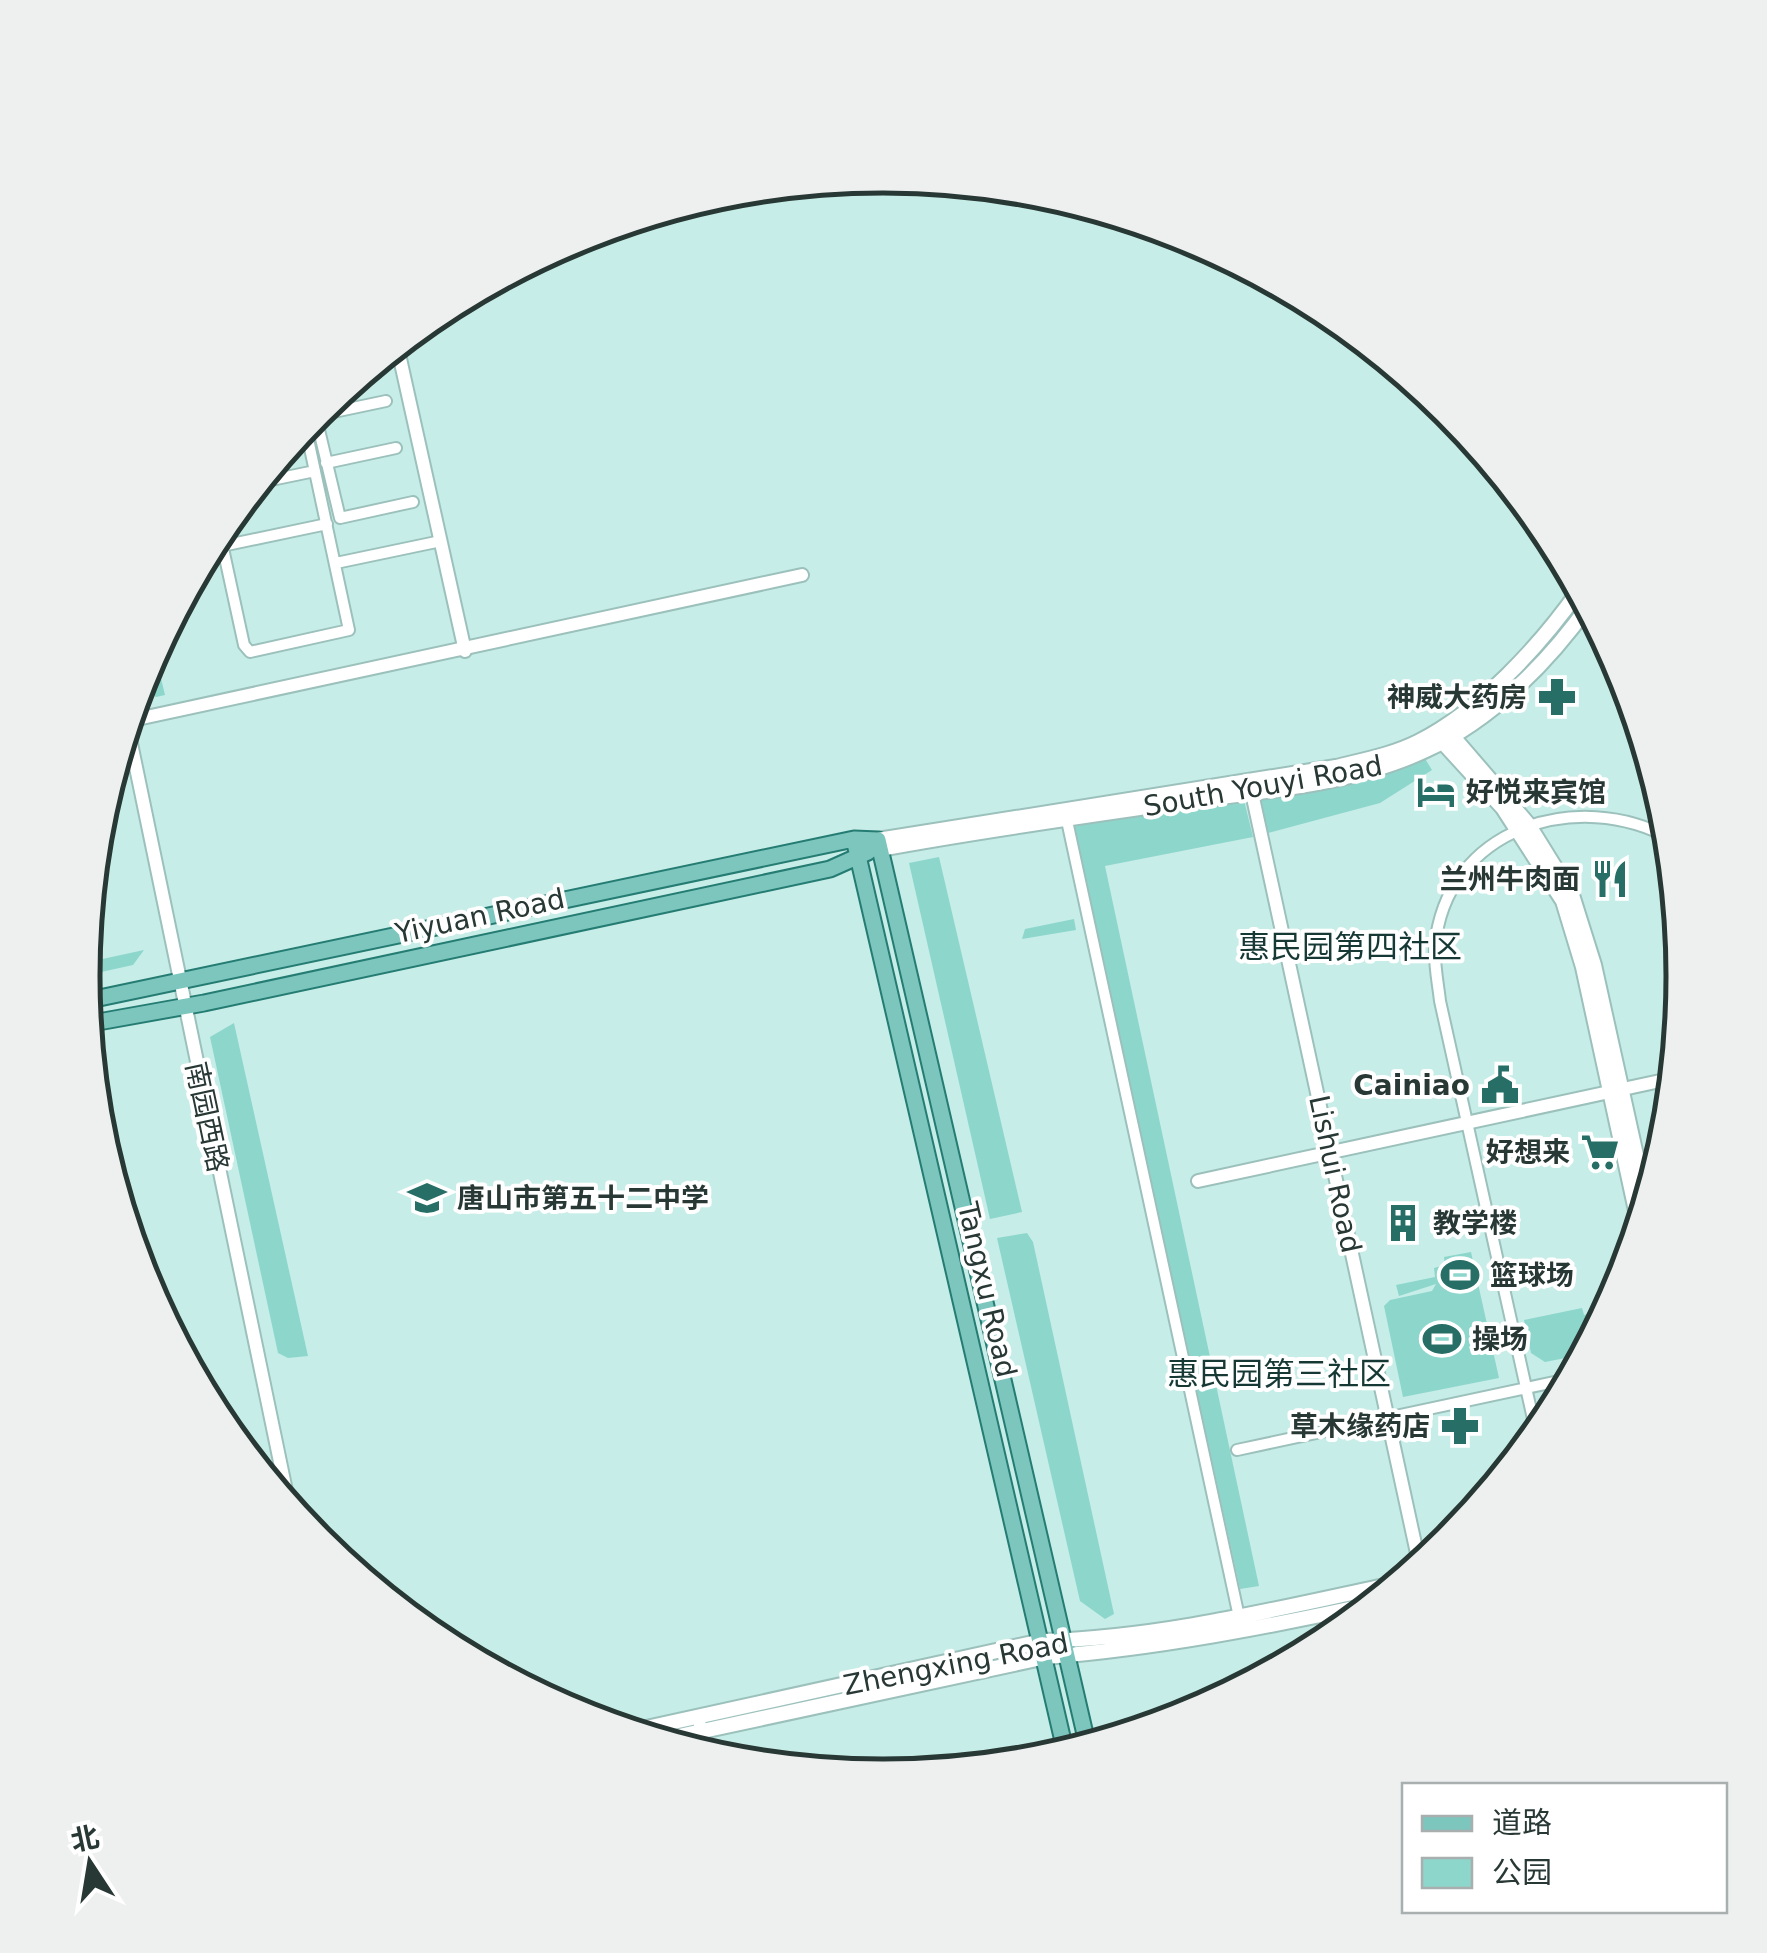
<svg xmlns="http://www.w3.org/2000/svg" width="1767" height="1953" viewBox="0 0 1767 1953" font-family="'DejaVu Sans','Noto Sans SC',sans-serif">
<style>
.green{fill:#8dd6cc}
.lines{fill:none;stroke-linecap:round;stroke-linejoin:round}
.minor-casing{stroke:#9cc1bc;stroke-width:14}
.tertiary-casing{stroke:#9cc1bc;stroke-width:16}
.secondary-casing{stroke:#9cc1bc;stroke-width:18}
.primary-casing{stroke:#257c72;stroke-width:19}
.minor{stroke:#fff;stroke-width:10}
.tertiary{stroke:#fff;stroke-width:12}
.secondary{stroke:#fff;stroke-width:14}
.primary{stroke:#7cc6be;stroke-width:15}
.labels{text-anchor:middle;dominant-baseline:central;stroke-width:8;stroke-linejoin:round;paint-order:stroke}
.poi-label{font-size:28px;font-weight:bold;fill:#283835;stroke:#fff;text-anchor:end}
.street-label{font-size:28px;fill:#283835;stroke:#fff}
.quarter-label{font-size:32px;fill:#163935;stroke:#fff}
.rim{fill:none;stroke:#283835;stroke-width:5}
</style>
<rect width="100%" height="100%" fill="#c6ede7"/>
<path class="green" d="M154,650L165,695L156,697L139,686Z
M1424,757L1432,770L1380,803L1268,833L1260,798L1377,776Z
M1244,800L1253,837L1105,866L1259,1586L1240,1589L1072,825Z
M939,857L1022,1212L990,1219L909,863Z
M1074,919L1076,930L1022,939L1025,929Z
M144,950L133,965L83,976L84,963Z
M234,1023L308,1356L288,1358L278,1353L210,1037Z
M1027,1233L1033,1242L1114,1614L1105,1619L1080,1601L997,1238Z
M1471,1252L1499,1378L1403,1397L1384,1306L1390,1300L1432,1291L1436,1284L1399,1296L1396,1285L1435,1277L1434,1268L1445,1265L1444,1257Z
M1582,1308L1584,1315L1610,1309L1586,1354L1545,1362L1531,1353L1524,1320Z"/>
<g class="lines">
<g class="minor-casing">
<path id="minor" d="M315,413L340,518L413,502
M315,416L386,401
M326,463L396,448
M257,483L315,471
M219,530L244,645L250,652L349,630L305,425
M222,546L327,524
M336,563L441,541
M1066,816L1239,1617
M1537,1437L1440,1001C1438,983 1434,965 1435,947C1445,828 1578,787 1671,839
M1237,1450L1573,1378"/>
</g>
<g class="tertiary-casing">
<path id="tertiary" d="M397,345L465,651
M128,721L802,575
M127,724L290,1510
M1250,784L1420,1567
M1198,1181L1674,1078
M700,1725L706,1756"/>
</g>
<g class="secondary-casing">
<path id="secondary" d="M1448,731L1528,824L1572,895L1594,965L1647,1205
M1438,737L1503,808L1563,901L1583,967L1640,1229
M878,840L1336,767C1364,760 1392,755 1418,742C1481,710 1540,646 1580,589
M880,849C982,830 1085,816 1188,801C1266,791 1354,784 1426,750C1491,720 1548,663 1589,605
M628,1732L1042,1641C1163,1638 1284,1607 1403,1582
M656,1741L1046,1657C1157,1648 1267,1627 1377,1603"/>
</g>
<g class="primary-casing">
<path id="primary" d="M854,839L1066,1754
M85,1001L854,839L878,840L1088,1747
M87,1024L204,1003L830,869L868,852"/>
</g>
<use href="#minor" class="minor"/>
<use href="#tertiary" class="tertiary"/>
<use href="#secondary" class="secondary"/>
<use href="#primary" class="primary"/>
</g>
<defs>
<g id="pharmacy-bare" transform="scale(3)"><path d="M-2-6h4v4h4v4h-4v4h-4v-4h-4v-4h4Z" fill="#266e66" stroke="#fff" stroke-width="2.5" paint-order="stroke"/></g>
<g id="hotel-bare" transform="scale(3)"><path d="M-6-4.5h1.5V1H6V5H4.5V3h-9V5H-6ZM-4 0a1.8 1.8 0 1 1 3.6 0ZM.5 0V-2.5h3Q6-2.5 6 0Z" fill="#266e66" stroke="#fff" stroke-width="2.5" paint-order="stroke"/></g>
<g id="restaurant-bare" transform="scale(3)"><path d="M-5-6h1v4h1v-4h1v4h1v-4h1v5L-1.5 .5V6h-2V.5L-5-1ZM5-6V6H3V1.5H1.5Q1.5-4 5-6Z" fill="#266e66" stroke="#fff" stroke-width="2.5" paint-order="stroke"/></g>
<g id="civic-bare" transform="scale(3)"><path d="M-.6-6.5H3V-4.5H.6V-3L4-1V1h2V6H-6V1h2V-1L-.6-3ZM-1.2 2.5V6h2.4V2.5Z" fill="#266e66" stroke="#fff" stroke-width="2.5" paint-order="stroke"/></g>
<g id="supermarket-bare" transform="scale(3)"><path d="M-6-5.5h2.5l.6 2H6L4.5 2H-2.5L-4.4-4H-6ZM-1.5 3.2a1.3 1.3 0 1 0 .1 0ZM3 3.2a1.3 1.3 0 1 0 .1 0Z" fill="#266e66" stroke="#fff" stroke-width="2.5" paint-order="stroke"/></g>
<g id="school-bare" transform="scale(3)"><path d="M0-5L7-2L0 1L-7-2ZM-4 1L0 2.5L4 1V4Q0 6-4 4Z" fill="#266e66" stroke="#fff" stroke-width="2.5" paint-order="stroke"/></g>
<g id="building-bare" transform="scale(3)"><path d="M-4-6H4V6H1V3H-1V6H-4ZM-2.5-4.3h1.7v1.8h-1.7ZM.8-4.3h1.7v1.8H.8ZM-2.5-1h1.7V.8h-1.7ZM.8-1h1.7V.8H.8Z" fill="#266e66" stroke="#fff" stroke-width="2.5" paint-order="stroke"/></g>
<g id="stadium-bare" transform="scale(3)"><path d="M0-5a6.5 5 0 1 0 0 10a6.5 5 0 1 0 0-10ZM-3.5-1.8h7v3.6h-7Z" fill="#266e66" stroke="#fff" stroke-width="2.5" paint-order="stroke"/></g>
</defs>
<g fill-rule="evenodd">
<use href="#pharmacy-bare" x="1557" y="697"/>
<use href="#hotel-bare" x="1436" y="792"/>
<use href="#restaurant-bare" x="1610" y="879"/>
<use href="#civic-bare" x="1500" y="1085"/>
<use href="#supermarket-bare" x="1600" y="1152"/>
<use href="#school-bare" x="427" y="1198"/>
<use href="#building-bare" x="1403" y="1223"/>
<use href="#stadium-bare" x="1460" y="1275"/>
<use href="#stadium-bare" x="1442" y="1339"/>
<use href="#pharmacy-bare" x="1460" y="1426"/>
</g>
<g class="labels">
<g class="poi-label">
<text x="1527" y="697">神威大药房</text>
<text x="1466" y="792" text-anchor="start">好悦来宾馆</text>
<text x="1580" y="879">兰州牛肉面</text>
<text x="1470" y="1085">Cainiao</text>
<text x="1570" y="1152">好想来</text>
<text x="457" y="1198" text-anchor="start">唐山市第五十二中学</text>
<text x="1433" y="1223" text-anchor="start">教学楼</text>
<text x="1490" y="1275" text-anchor="start">篮球场</text>
<text x="1472" y="1339" text-anchor="start">操场</text>
<text x="1430" y="1426">草木缘药店</text>
</g>
<g class="street-label">
<text transform="translate(1263 786) rotate(-10)">South Youyi Road</text>
<text transform="translate(480 916) rotate(-12)">Yiyuan Road</text>
<text transform="translate(207 1117) rotate(78)">南园西路</text>
<text transform="translate(1335 1174) rotate(78)">Lishui Road</text>
<text transform="translate(987 1290) rotate(77)">Tangxu Road</text>
<text transform="translate(956 1664) rotate(-11)">Zhengxing Road</text>
</g>
<g class="quarter-label">
<text x="1350" y="947">惠民园第四社区</text>
<text x="1279" y="1374">惠民园第三社区</text>
</g>
</g>
<path d="M0 0H1767V1953H0ZM100 976a783 783 0 1 1 1566 0a783 783 0 1 1-1566 0Z" fill="#eeefef" fill-rule="evenodd"/>
<path class="rim" d="M100 976a783 783 0 1 1 1566 0a783 783 0 1 1-1566 0Z"/>
<rect x="1402" y="1783" width="325" height="130" fill="#ffffff" stroke="#a9afae" stroke-width="2.5"/>
<rect x="1422" y="1816" width="50" height="15" fill="#7cc6be" stroke="#a9afae" stroke-width="2.5"/>
<text x="1492" y="1833" font-size="30" fill="#283835">道路</text>
<rect x="1422" y="1858" width="50" height="30" fill="#8dd6cc" stroke="#a9afae" stroke-width="2.5"/>
<text x="1492" y="1883" font-size="30" fill="#283835">公园</text>
<g transform="translate(90 1863) rotate(348)" stroke="#ffffff" stroke-width="8" paint-order="stroke">
<path d="M0-8L18 38L0 25L-18 38Z" fill="#283835"/>
<text y="-15" font-size="28" font-weight="bold" text-anchor="middle" fill="#283835">北</text>
</g>
</svg>
